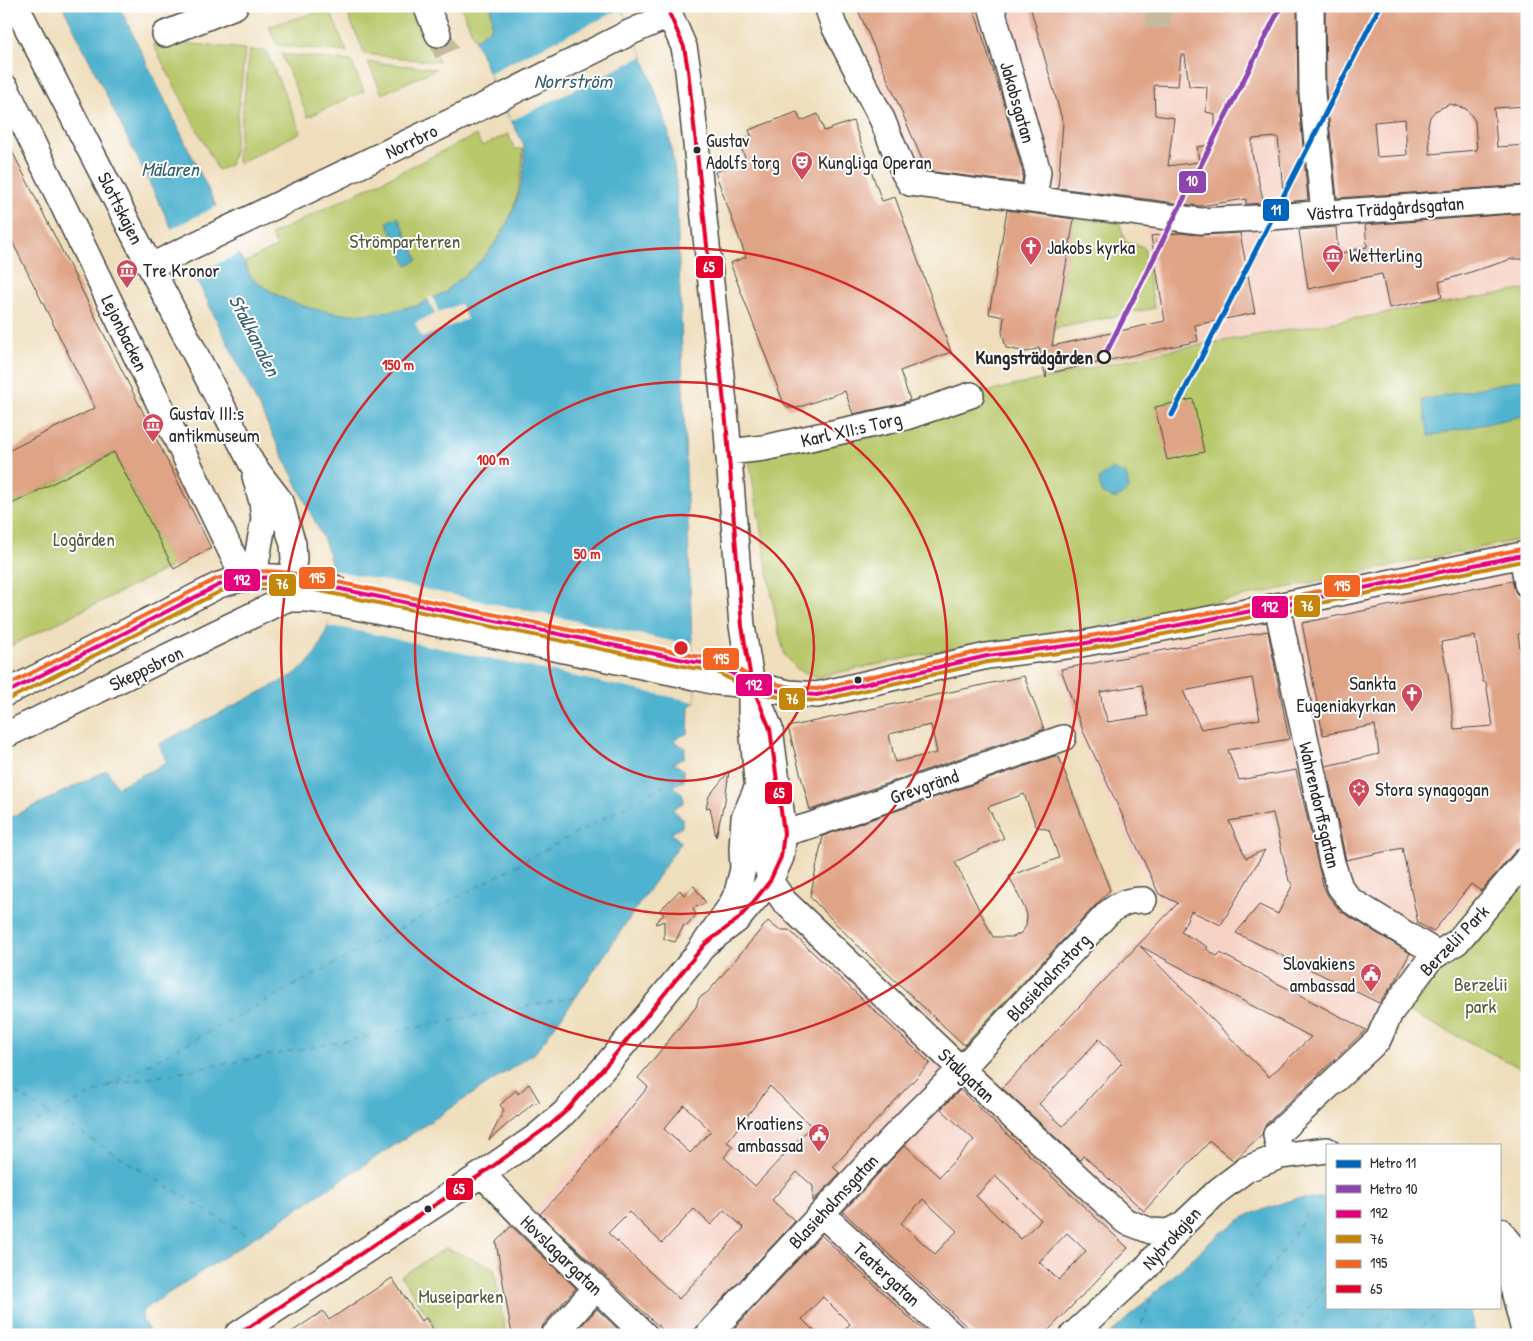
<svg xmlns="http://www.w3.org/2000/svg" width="1533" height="1341" viewBox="0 0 1533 1341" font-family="'Patrick Hand',sans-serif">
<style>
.built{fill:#f6d2c5}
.green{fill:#b8c86a;stroke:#727a4a}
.water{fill:#50b2cf;stroke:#3e6e7d}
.pier{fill:#efdebc}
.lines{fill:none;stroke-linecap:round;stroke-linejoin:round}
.ferry{stroke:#3a616d;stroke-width:1;stroke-dasharray:6 5;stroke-linecap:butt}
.building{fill:#dfa385;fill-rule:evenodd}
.minor-tunnel{stroke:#c8ba9f;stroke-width:25;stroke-dasharray:25 12;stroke-linecap:butt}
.minor-casing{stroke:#484641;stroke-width:28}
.minor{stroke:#fff;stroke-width:25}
.bus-1-casing{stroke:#fff;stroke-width:8}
.bus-2-casing{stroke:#fff;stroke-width:8}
.bus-3-casing{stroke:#fff;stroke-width:8}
.bus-4-casing{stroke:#fff;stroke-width:8}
.bus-1{stroke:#e5007d;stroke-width:4}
.bus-2{stroke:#c4870b;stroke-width:4}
.bus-3{stroke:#f26522;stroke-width:4}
.bus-4{stroke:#e4002b;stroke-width:4}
.metro-1-casing{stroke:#fff;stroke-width:9}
.metro-2-casing{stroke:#fff;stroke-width:9}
.metro-1{stroke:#0065bd;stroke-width:5}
.metro-2{stroke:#8e44ad;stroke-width:5}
.ring{fill:none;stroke:#d62828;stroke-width:2.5}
.bus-dot{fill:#2b2b2b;stroke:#fff;stroke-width:2}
.stop-dot{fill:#fff;stroke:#2b2b2b;stroke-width:2.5}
.labels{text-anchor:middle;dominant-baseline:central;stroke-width:4;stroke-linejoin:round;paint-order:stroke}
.bus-label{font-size:18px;fill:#2b2b2b;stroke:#fff;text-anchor:start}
.street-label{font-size:19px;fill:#2b2b2b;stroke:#fff}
.poi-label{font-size:19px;fill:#2b2b2b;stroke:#fff;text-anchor:start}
.park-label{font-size:19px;fill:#555a3e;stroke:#fff}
.stop-label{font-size:19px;font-weight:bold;fill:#2b2b2b;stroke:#fff;text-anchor:end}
.water-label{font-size:20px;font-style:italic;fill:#3a616d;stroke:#fff}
.centre{fill:#d62828;stroke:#fff;stroke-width:2.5}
.ring-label{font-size:15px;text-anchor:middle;font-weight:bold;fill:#d62828;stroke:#fff;stroke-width:4;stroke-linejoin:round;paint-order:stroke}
.line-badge{stroke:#fff;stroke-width:2}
.badge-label{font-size:14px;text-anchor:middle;font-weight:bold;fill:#fff}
</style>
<rect width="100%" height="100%" fill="#fff"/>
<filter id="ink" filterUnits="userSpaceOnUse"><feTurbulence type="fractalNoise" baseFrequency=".02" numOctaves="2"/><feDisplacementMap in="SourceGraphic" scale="10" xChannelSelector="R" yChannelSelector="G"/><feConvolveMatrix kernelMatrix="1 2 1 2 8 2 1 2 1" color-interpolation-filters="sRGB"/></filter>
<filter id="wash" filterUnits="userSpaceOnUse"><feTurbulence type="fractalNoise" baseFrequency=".0096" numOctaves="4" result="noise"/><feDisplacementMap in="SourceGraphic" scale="20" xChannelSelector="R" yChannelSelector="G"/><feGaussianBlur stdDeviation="1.12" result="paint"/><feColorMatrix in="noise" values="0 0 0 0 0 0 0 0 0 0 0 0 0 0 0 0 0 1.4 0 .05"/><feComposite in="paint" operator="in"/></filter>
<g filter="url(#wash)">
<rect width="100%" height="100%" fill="#efdebc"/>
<path class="built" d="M850,6H1527V289L1165,351L1142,205L918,177Z
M1527,571V851L1482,896L1473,890L1436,938L1368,1039L1235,1162L1210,1143L1144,1219L1132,1212L995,1092L1164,908L1147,882L1078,734L1057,666L1088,657Z
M777,913L948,1066L704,1335H664L534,1212Z
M961,1079L1137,1246L1048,1335H715Z"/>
<path class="green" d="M344,6H416L439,62L365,54Z
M461,6H491L492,27L475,40Z
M329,9L347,52L277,45L269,26Z
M161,41L245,49L234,152L230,165L218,170L153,44Z
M250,50L266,51L301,132L239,163L237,161V157Z
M281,54L351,61L364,91L308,117Z
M368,62L428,68L436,69L382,94Z
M508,134L515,149H523C521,214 500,250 448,288V291L414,307L412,306C364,321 309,317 266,288C262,285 254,281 251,277C248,273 247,267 245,262L277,247L271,235L476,135L482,146Z
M1074,218L1120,223L1125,242L1144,247L1154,308L1054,329Z
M1527,289V538L1044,638L979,643L817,677L798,670L785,655L777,626L747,447L1165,351Z
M114,452L173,566L6,648V507Z
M1527,872V1071L1407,1011L1448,963L1446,960Z
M446,1248L494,1268L506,1335H441L401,1276Z"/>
<path class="water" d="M63,6H119L251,278C260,283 268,290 277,295C319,317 367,319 412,306L414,307L448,291V288C461,279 474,269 485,256C510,229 527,184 524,147C523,140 509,118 505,110C494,87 485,63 475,40L492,27L491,6H620L643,56L668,129L676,179L692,642L694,662L695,702L689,706L688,733L673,740L685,748L684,758L673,763L684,770V781L672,786L683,794V803L672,809L682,818V827L671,833L681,842L576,997L535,1053L143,1310C139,1319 147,1327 151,1335H6V820L107,770L117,787L167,763L159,744L292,676C297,672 303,669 307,664C336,631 340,580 324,540Z
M398,217L418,260L407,265L387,222Z
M1527,378V415L1429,436L1422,400Z
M1111,469L1126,474L1129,489L1117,499L1102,494L1099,479Z
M1320,1198H1327V1307H1469L1475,1335H1109L1220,1233L1248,1215L1294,1199Z"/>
<path class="pier" d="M621,9L643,56L511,121L489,73Z
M217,206L240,253L194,275L171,229Z
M432,296L439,312L460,304L467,319L422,338L415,323L435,314L428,298Z
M333,570L676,642L692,643L694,662L695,702L344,628L328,627L332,602Z"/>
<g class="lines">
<path class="ferry" d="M108,1086L684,775
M6,1087L251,1238
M6,1137L108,1086L576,997
M1137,1335L1155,1291
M1223,1335L1320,1197
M1263,1335L1327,1271
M1287,1335L1327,1285
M1371,1335L1397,1307
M1414,1335L1443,1307
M1458,1335L1473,1322"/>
</g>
<g id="blocks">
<path class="building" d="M869,6H973L1003,101L1023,173L1022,183L927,171L858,10Z
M1030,6H1297L1298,94L1308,200L1284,202L1278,137L1252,139V154L1264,203L1246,204V199L1200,206L1058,188L1063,123ZM1181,55H1185L1189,86L1207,87L1206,112L1215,114V144L1197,147L1199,162L1168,166L1174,118L1155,115L1154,85L1178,86Z
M1325,6H1527V106L1494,108L1497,147L1527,145V185L1337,198L1326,92ZM1450,104L1466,109L1471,115L1475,121L1477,150L1430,154L1428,125L1430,117L1435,111ZM1405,119L1407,155L1377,157L1374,122Z
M797,112L801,121L818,114L824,131L853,121L882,201L895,197L951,352L900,371L910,400L900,404L853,414L845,391L797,408H788L784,404L730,263L746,257L715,172L746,160L739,143L752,138L749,130Z
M6,139L211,548L174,569L114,452L6,507V452L95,408L6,229Z
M1007,210L1074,219L1052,346L1165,321L1151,236L1180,233L1201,235L1240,233L1255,313L1195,325L1198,341L1055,372L1054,370L1048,371L1047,369L1046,378L1039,348L1027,352L1006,348L1002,332L1004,317L989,314Z
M1527,213V259H1512L1439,282L1442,297L1389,308L1382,274L1308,289L1299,230L1336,227L1338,254L1367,247L1365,225Z
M1193,399L1204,452L1167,460L1155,407Z
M1512,581L1516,593L1521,597L1526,633L1518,634L1524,676L1527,675L1526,845L1516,850L1481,891L1471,884L1433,932L1418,923L1402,848L1346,860L1326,766L1379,754L1375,725L1323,735L1302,623ZM1475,636L1483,682H1486L1493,726L1454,729L1448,675L1441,642Z
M1268,631L1289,739L1228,750L1239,780L1296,770L1323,885L1328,896L1340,911L1410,953L1396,980L1379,1003L1236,933L1259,905L1278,914L1293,884L1289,881L1273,813L1229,821L1246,858L1265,850L1221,925L1191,911L1181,932L1208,947L1206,949L1217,956L1220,953L1366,1030L1266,1124L1262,1134L1234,1161L1210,1141L1144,1211L1086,1158L1083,1156L1080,1160L1002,1088L1178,903L1159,894L1083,731L1061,669ZM1252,678L1260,719L1201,729L1183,691ZM1142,685L1148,716L1108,722L1103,708L1100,692ZM1140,946L1311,1037L1269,1077ZM1099,1039L1122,1063L1063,1126L1039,1104Z
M1024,676L1044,729L810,810L788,727ZM931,725L937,753L895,762L889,734Z
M1055,756L1059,757L1110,890L964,1045L854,942L810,897L823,836ZM1024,794L1036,826L1049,830L1059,858L1009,876L1025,909L1027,915L1026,926L1021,933L1013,937H993L955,862L1004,838L988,807Z
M729,771L724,807H723L716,837L710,807L706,808L709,796Z
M694,886L706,903L693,908L696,915L687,926L684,925L675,942L664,939V921L656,924L655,923L664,914L659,911L680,890L684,895Z
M768,921L779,930H789L930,1063L833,1167L840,1173L813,1201V1186L797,1172L772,1200L795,1221L690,1335H668L540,1214L565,1188L648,1087L638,1078L696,1007L699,998L708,992ZM770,1086L811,1126L755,1186L724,1157L733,1147L727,1142ZM684,1105L711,1131L690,1153L664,1129ZM694,1209L711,1225L724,1210L744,1228L679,1299L608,1233L629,1212L662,1243Z
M529,1084L540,1102L532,1104L518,1117L517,1116L489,1140L504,1110L500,1105L516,1090L518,1094Z
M960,1090L1128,1248L1044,1335H976L843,1212L905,1145L939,1177L974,1140L941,1109ZM995,1176L1041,1220L1021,1239L976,1196ZM923,1199L957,1231L935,1254L901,1223ZM1067,1233L1086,1251L1059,1280L1039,1262Z
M511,1226L576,1288L543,1325L540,1335H512L496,1242Z
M821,1235L898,1307L928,1335H840L850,1324L823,1297L802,1319L818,1335H728Z
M392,1278L421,1321L426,1318L437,1335H287L323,1311L329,1320Z
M597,1309L622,1333L620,1335H590L581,1326Z"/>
</g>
</g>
<g filter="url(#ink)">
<use href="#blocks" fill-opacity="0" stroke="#484641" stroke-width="1"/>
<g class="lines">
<path class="minor-tunnel" d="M1158,6V28
M438,34L447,53"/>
<g class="minor-casing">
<path id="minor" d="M16,6L252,464L281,502L288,528L293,544L294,560L288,595
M426,6L438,34
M668,6L670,15L684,47L688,70L727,431L742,626L752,685L770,729L784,833L781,857L770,881L737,920L705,944
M827,6L834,26L882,119L904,173L910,183L1200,221L1258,218L1527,199
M991,6L1038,172L1034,199
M1311,6L1312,93L1324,213
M165,34L235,6
M6,88L244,578
M151,266L500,98L631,32L670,15
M728,452L764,448L906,417L971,395
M255,476L262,502L264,519L256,564L258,576
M1522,555L1527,584
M1277,606L1332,863L1340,887L1350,900L1438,954
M6,693L219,585C228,583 237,579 246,578C275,573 307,582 335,588
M751,697V713L763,848L770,881L784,901L948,1057L1125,1221L1151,1231L1168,1232L1182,1225
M6,735L286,599H308L332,602L695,677L716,682L752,685L789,693L817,695L987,656L1081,644L1277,606L1527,554
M784,833L809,826L1063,738
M1280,1156L1276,1135L1378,1040L1390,1013L1431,958L1457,942L1527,859
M482,1174L522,1216L645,1335
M822,1214L952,1335
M1499,1230L1519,1253L1527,1259
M1499,1256L1509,1271L1525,1335
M237,1335L482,1174L537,1136L564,1113L609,1062L696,956L730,907L737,893L743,869L742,848L744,818L757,788
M554,1335L596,1288
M708,1335L911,1118L969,1061L1108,913C1121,903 1127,900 1144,900
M1073,1335L1147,1267L1182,1225L1219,1190L1247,1169L1280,1156L1327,1150"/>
</g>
<use href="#minor" class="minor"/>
<g class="bus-1-casing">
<path id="bus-1" d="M6,693L219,585C253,577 267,575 302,581L694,662L716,664L752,685L789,693L817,695L987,656L1081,644L1277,606L1527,554"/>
</g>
<g class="bus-2-casing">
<path id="bus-2" d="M9,699L221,591C252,583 269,582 301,587L693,668L714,670L751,691L788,699L818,701L988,662L1082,650L1278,612L1527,560"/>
</g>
<g class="bus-3-casing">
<path id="bus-3" d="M6,686L216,579C248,570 270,569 303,575L695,656L719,658L754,679L790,687L817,689L986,650L1080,638L1276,600L1526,548"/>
</g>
<g class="bus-4-casing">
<path id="bus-4" d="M237,1335L482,1174L550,1125L564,1113L609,1062L705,944L737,920L751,905L770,881L781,857L784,833L770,729L752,685L742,626L727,431L688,70L684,47L670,15L668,6"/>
</g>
<use href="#bus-1" class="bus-1"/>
<use href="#bus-2" class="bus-2"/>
<use href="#bus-3" class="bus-3"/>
<use href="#bus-4" class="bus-4"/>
<g class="metro-1-casing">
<path id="metro-1" d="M1172,415L1380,6"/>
</g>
<g class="metro-2-casing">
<path id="metro-2" d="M1104,357L1281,6"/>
</g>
<use href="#metro-1" class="metro-1"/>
<use href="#metro-2" class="metro-2"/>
</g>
</g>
<g class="ring">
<circle cx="681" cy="648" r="133"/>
<circle cx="681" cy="648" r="266"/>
<circle cx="681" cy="648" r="400"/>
</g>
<defs>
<g id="theatre-pin" transform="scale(1.125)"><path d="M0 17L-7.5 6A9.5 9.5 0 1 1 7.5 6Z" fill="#d1495b" stroke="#fff"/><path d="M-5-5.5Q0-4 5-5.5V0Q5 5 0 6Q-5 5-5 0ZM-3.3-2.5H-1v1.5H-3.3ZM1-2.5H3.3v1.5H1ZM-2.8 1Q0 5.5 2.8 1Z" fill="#fff"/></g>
<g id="church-pin" transform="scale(1.125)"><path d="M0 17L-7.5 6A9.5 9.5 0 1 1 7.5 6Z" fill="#d1495b" stroke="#fff"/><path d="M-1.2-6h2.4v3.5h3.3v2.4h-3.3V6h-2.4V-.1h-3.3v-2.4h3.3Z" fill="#fff"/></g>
<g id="museum-pin" transform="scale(1.125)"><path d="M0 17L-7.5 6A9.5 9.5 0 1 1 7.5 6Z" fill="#d1495b" stroke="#fff"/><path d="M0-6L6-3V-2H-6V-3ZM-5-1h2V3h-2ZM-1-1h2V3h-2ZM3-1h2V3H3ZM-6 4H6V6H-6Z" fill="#fff"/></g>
<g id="synagogue-pin" transform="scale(1.125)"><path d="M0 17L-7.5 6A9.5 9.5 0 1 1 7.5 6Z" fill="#d1495b" stroke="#fff"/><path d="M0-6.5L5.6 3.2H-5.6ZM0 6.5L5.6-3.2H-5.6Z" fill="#fff"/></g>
<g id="civic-pin" transform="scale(1.125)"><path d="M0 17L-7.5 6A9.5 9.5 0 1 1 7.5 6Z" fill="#d1495b" stroke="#fff"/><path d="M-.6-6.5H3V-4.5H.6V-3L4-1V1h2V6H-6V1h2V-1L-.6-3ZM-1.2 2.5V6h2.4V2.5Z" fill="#fff"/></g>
</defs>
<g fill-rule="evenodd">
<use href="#theatre-pin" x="802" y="162"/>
<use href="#church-pin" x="1031" y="247"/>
<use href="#museum-pin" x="1333" y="255"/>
<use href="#museum-pin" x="127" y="270"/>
<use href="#museum-pin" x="153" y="424"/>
<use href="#church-pin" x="1412" y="694"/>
<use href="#synagogue-pin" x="1359" y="789"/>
<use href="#civic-pin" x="1371" y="974"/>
<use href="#civic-pin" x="819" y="1134"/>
</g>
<g class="bus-dot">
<circle cx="697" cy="150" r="4.5"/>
<circle cx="858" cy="680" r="4.5"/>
<circle cx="428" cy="1209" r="4.5"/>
</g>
<circle class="stop-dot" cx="1104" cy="357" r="6"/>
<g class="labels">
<g class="bus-label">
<text x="706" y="140">Gustav<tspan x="706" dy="22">Adolfs torg</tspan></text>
</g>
<g class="street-label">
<text transform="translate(1018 102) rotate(74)">Jakobsgatan</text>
<text transform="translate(411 141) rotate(-26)">Norrbro</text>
<text transform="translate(121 208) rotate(63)">Slottskajen</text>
<text transform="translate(1385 208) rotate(-4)">Västra Trädgårdsgatan</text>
<text transform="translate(125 333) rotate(64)">Lejonbacken</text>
<text transform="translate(851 429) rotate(-13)">Karl XII:s Torg</text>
<text transform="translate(146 668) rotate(-26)">Skeppsbron</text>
<text transform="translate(924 786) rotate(-19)">Grevgränd</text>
<text transform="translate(1320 805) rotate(77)">Wahrendorffsgatan</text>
<text transform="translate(1454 940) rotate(-46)">Berzelii Park</text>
<text transform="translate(1048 977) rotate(-47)">Blasieholmstorg</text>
<text transform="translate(967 1075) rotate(43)">Stallgatan</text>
<text transform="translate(833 1201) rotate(-47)">Blasieholmsgatan</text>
<text transform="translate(1171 1238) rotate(-48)">Nybrokajen</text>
<text transform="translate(562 1255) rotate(44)">Hovslagargatan</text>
<text transform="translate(887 1274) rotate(43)">Teatergatan</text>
</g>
<g class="poi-label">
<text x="818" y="162">Kungliga Operan</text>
<text x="1047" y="247">Jakobs kyrka</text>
<text x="1349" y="255">Wetterling</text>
<text x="143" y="270">Tre Kronor</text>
<text x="169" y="413">Gustav III:s<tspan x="169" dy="22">antikmuseum</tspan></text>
<text x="1396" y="683" text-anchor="end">Sankta<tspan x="1396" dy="22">Eugeniakyrkan</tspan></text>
<text x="1375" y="789">Stora synagogan</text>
<text x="1355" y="963" text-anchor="end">Slovakiens<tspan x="1355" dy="22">ambassad</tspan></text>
<text x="803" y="1123" text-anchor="end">Kroatiens<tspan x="803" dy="22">ambassad</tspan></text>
</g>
<g class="park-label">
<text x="405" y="241">Strömparterren</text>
<text x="84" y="539">Logården</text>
<text x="1481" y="984">Berzelii<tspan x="1481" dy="22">park</tspan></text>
<text x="461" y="1296">Museiparken</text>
</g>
<g class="stop-label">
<text x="1093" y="357">Kungsträdgården</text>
</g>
<g class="water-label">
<text x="573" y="80">Norrström</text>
<text x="170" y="168">Mälaren</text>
<text transform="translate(255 335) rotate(63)">Stallkanalen</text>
</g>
</g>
<circle cx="681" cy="648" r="8" class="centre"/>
<g class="ring-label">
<text x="398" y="370">150 m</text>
<text x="493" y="465">100 m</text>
<text x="587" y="559">50 m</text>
</g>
<g class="line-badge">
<rect x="1178" y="170" width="29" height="24" rx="5" fill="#8e44ad"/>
<rect x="1262" y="198" width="28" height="24" rx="5" fill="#0065bd"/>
<rect x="695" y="255" width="29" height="24" rx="5" fill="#e4002b"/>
<rect x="298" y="566" width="38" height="24" rx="5" fill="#f26522"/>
<rect x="223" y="568" width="38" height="24" rx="5" fill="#e5007d"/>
<rect x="268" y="573" width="29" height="24" rx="5" fill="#c4870b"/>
<rect x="1323" y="574" width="38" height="24" rx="5" fill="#f26522"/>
<rect x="1293" y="594" width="28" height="24" rx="5" fill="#c4870b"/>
<rect x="1251" y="595" width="38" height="24" rx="5" fill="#e5007d"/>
<rect x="702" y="647" width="38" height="24" rx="5" fill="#f26522"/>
<rect x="735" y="673" width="38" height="24" rx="5" fill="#e5007d"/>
<rect x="778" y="687" width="28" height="24" rx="5" fill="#c4870b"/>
<rect x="764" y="781" width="29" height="24" rx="5" fill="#e4002b"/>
<rect x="445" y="1177" width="29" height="24" rx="5" fill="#e4002b"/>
</g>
<g class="badge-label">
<text x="1192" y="186">10</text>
<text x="1276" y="215">11</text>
<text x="709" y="272">65</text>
<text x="317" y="583">195</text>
<text x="242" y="585">192</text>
<text x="282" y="589">76</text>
<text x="1342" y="591">195</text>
<text x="1307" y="611">76</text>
<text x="1270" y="612">192</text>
<text x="721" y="664">195</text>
<text x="754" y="690">192</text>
<text x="792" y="704">76</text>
<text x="779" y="798">65</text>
<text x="459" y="1194">65</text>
</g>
<rect width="1533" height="1341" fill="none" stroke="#fff" stroke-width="25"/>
<rect x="1326" y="1144" width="175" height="165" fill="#ffffff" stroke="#aaaaaa"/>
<rect x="1336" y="1160" width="25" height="8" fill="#0065bd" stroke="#aaaaaa"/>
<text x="1370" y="1168" font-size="15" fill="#2b2b2b">Metro 11</text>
<rect x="1336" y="1185" width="25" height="8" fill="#8e44ad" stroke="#aaaaaa"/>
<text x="1370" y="1194" font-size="15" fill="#2b2b2b">Metro 10</text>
<rect x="1336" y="1210" width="25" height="8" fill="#e5007d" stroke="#aaaaaa"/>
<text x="1370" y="1218" font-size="15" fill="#2b2b2b">192</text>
<rect x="1336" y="1235" width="25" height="8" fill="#c4870b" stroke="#aaaaaa"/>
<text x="1370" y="1244" font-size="15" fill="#2b2b2b">76</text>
<rect x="1336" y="1260" width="25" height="8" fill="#f26522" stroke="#aaaaaa"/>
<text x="1370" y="1268" font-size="15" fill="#2b2b2b">195</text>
<rect x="1336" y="1285" width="25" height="8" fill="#e4002b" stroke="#aaaaaa"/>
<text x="1370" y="1294" font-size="15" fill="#2b2b2b">65</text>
</svg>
